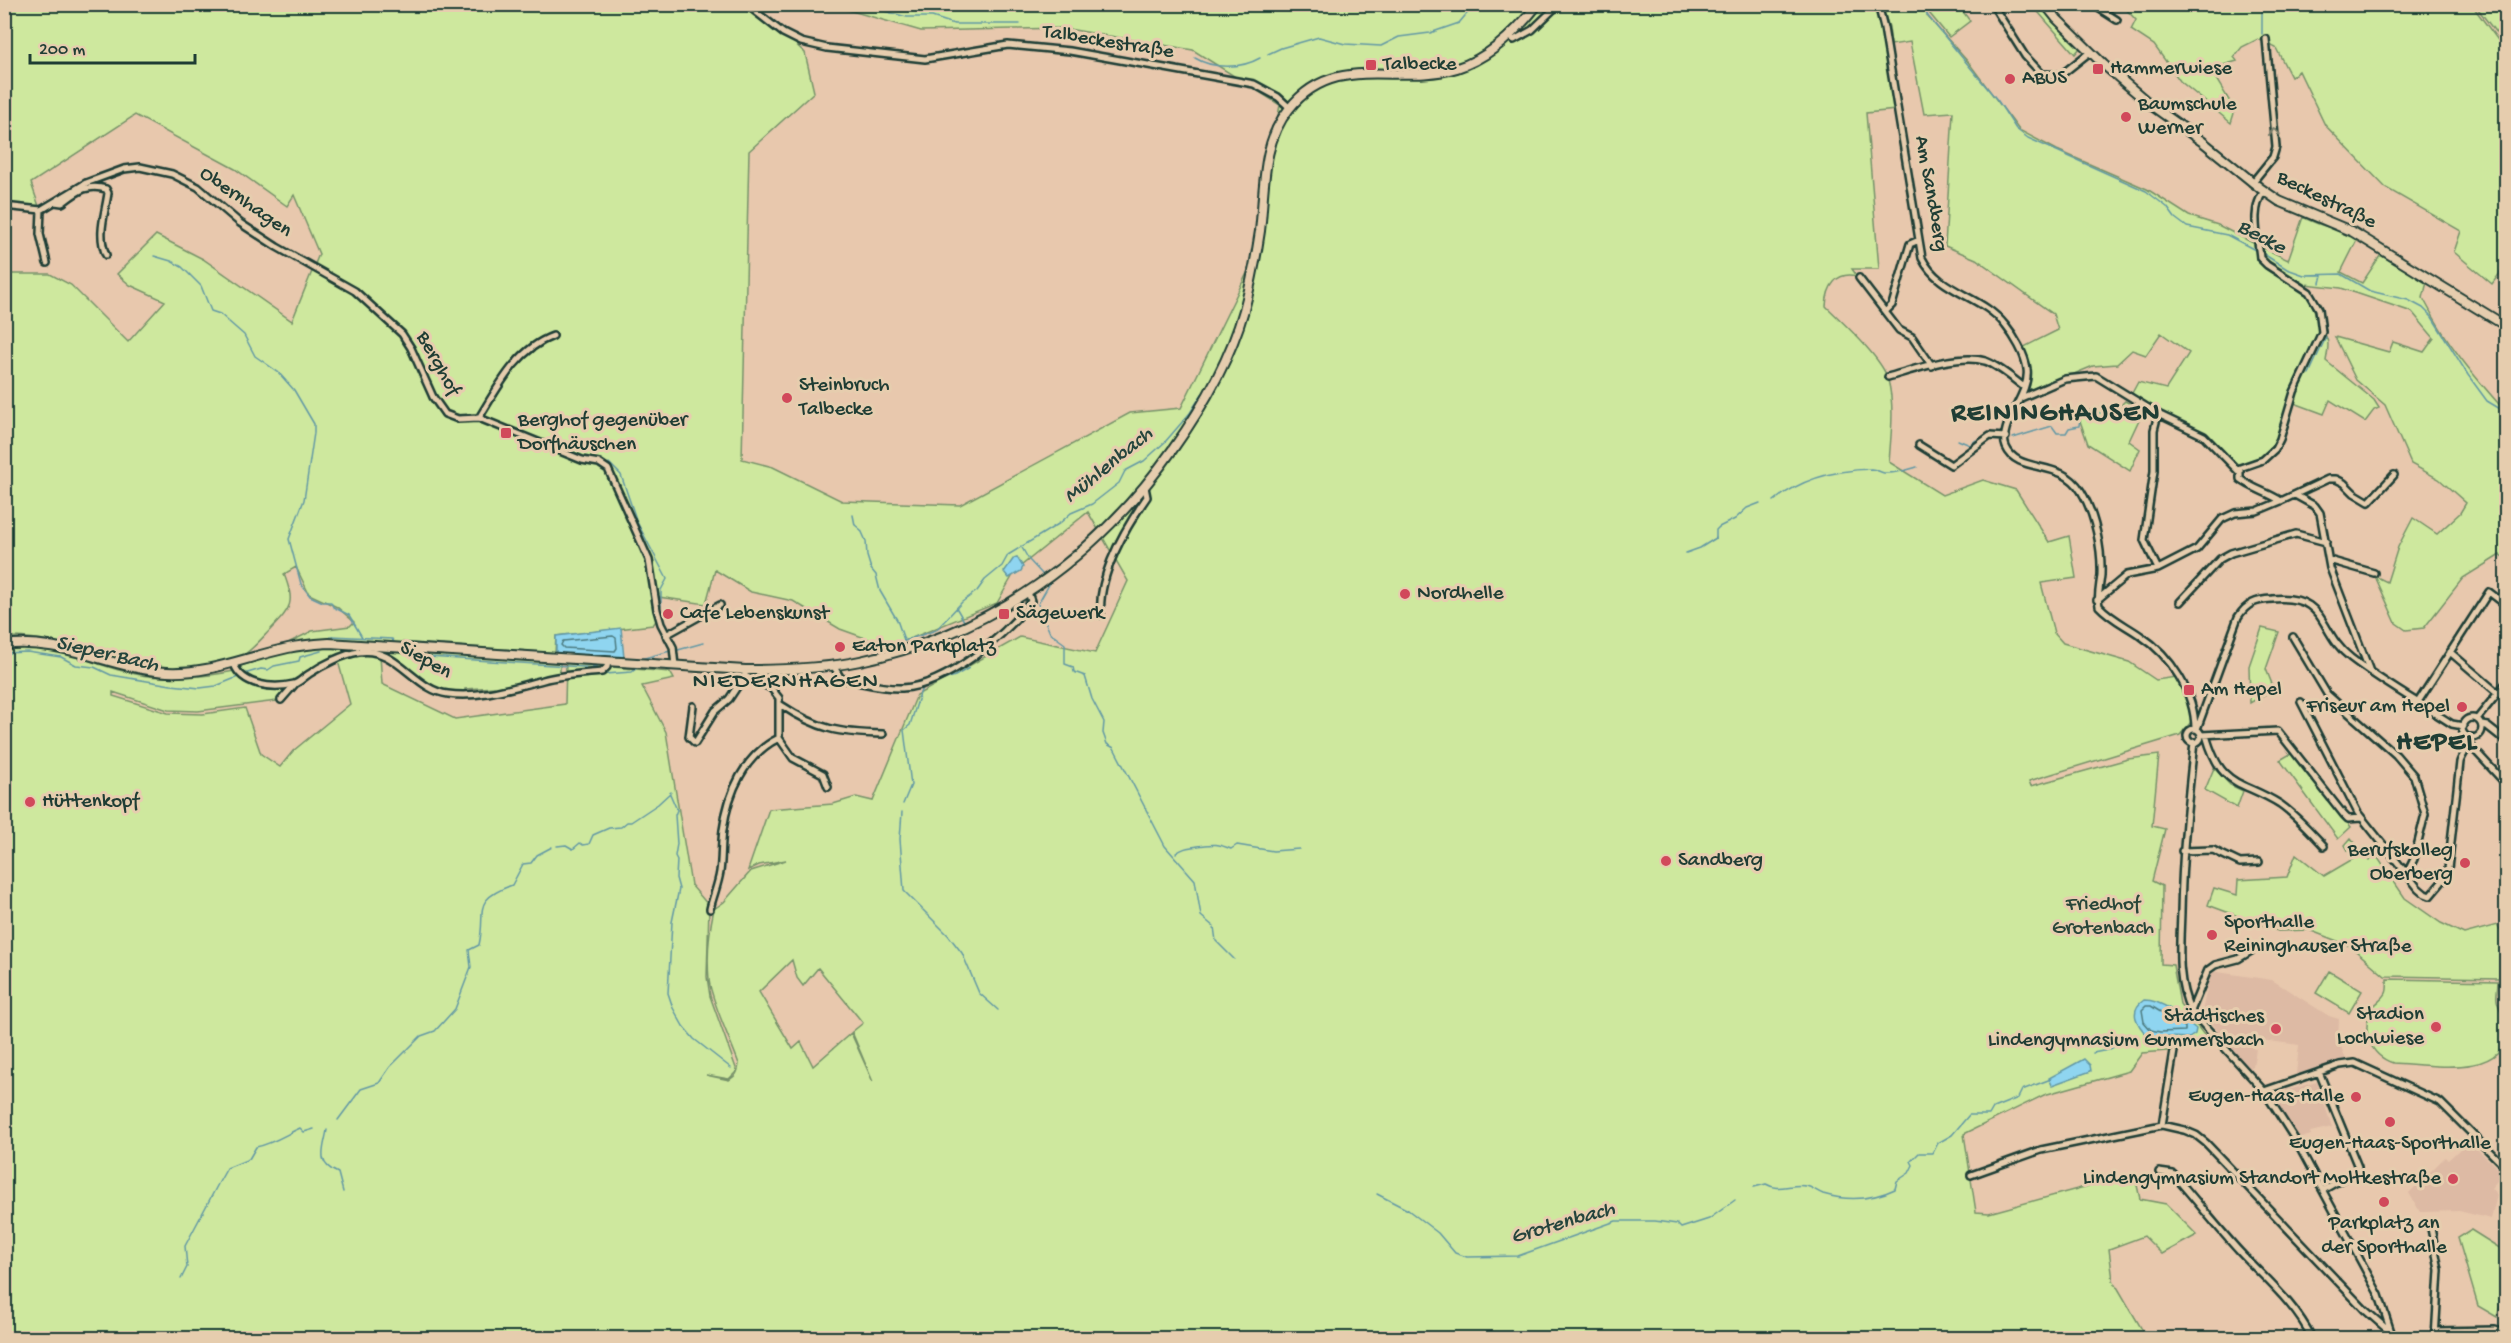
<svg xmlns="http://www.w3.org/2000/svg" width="2511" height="1343" viewBox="0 0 2511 1343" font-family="'Gochi Hand',sans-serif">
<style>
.built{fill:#ddbaa4}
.green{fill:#cee89e;stroke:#769269;stroke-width:1.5;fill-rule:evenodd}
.water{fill:#8fd5f0;stroke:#6298a5;stroke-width:1.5}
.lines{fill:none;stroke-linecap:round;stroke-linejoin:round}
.shore{stroke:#4c7a7f;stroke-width:1.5}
.stream{stroke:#6298a5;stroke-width:1.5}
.minor-casing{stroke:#1f3d34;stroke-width:10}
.secondary-casing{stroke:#1f3d34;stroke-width:12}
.minor{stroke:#e6cdae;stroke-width:5}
.secondary{stroke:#e6cdae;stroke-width:8}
.oneway{stroke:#797e6b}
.poi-dot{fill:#d1495b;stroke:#e6cdae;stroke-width:2}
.labels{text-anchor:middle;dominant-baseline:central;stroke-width:6;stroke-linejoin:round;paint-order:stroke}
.street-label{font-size:21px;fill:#1f3d34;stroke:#e6cdae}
.poi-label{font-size:21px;fill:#1f3d34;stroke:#e6cdae;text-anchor:start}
.park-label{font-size:21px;fill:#284639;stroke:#e6cdae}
.water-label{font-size:22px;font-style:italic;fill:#25453d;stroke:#e6cdae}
.quarter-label{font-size:24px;letter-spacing:1.5px;fill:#1f3d34;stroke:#e6cdae}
.district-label{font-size:27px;font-weight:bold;letter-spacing:1.5px;fill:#1f3d34;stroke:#e6cdae}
</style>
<rect width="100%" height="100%" fill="#e8c8ad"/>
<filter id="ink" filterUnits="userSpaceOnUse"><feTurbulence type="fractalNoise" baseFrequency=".0167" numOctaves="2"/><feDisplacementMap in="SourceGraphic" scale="12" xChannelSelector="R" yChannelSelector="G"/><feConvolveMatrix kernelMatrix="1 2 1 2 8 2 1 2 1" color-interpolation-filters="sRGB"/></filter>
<g filter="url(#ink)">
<path class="built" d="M2211,971L2272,980L2329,1016L2339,1019L2338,1038L2346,1060L2296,1074L2299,1045L2262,1040L2261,1043L2254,1042L2253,1049H2256L2253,1067L2248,1070L2202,1011Z
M2317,1082L2332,1127L2310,1132L2311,1135L2298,1139L2273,1096L2281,1092Z
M2469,1141L2503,1174L2491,1188L2497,1195L2491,1219L2459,1211L2420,1212L2409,1193L2445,1157L2448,1160Z"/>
<path class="green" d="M5,5H754L805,53L814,92L749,151L742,459L773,467L842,501L960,505L1130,413L1181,408L1249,269L1280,105L1193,50L1062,28L921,31L831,5H1874L1882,30L1896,110L1866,113L1879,269H1852L1857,276C1836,271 1827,287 1826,306C1842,322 1883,359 1888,380C1895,407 1891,434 1889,462L1942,495L1983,480L2016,490L2049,542L2069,536L2076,578L2041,583L2054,633L2063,643L2129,662L2156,680L2176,677L2190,706L2191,722L2180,735L2029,781L2031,786L2128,759L2159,755L2152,826L2165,829L2152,881L2162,886L2161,964L2173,965L2180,1004L2211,1044L2193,1049L2142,1053L2129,1071L2044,1095L1964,1134L1976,1212L1989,1213L2110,1180L2135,1176L2140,1199L2166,1204L2197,1235L2162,1254L2144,1236L2109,1249L2113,1280L2147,1338H5V650C51,639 92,666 136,674C164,680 206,677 234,671C249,687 269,685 291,687L277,701L198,711L168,710L113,692V696L168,713L203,714L245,708L261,754L280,767L293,751L350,704L338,661L361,653L380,656L382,684L455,719L565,704L566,663L670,672L674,679L642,686L666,732L691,885L709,906L707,977L710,996L737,1071L729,1079L706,1075L729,1080C736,1076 738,1073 739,1064C731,1041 712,1003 709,980C707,957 709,931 714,909L724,902L751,871L786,860L759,865L748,870L769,809L833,804L856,797L873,801L917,695L1020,637L1095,653L1128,581L1088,512L1016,570L997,603L890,647L840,629L793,601L751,592L715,570L706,604L658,597L661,614L653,625L556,636L555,653C466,647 377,637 288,643L312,631L350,626L354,622L337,607L309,594L296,567L284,574C295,603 292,607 271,629C262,638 249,654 237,659C230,663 218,663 210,665C187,670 161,671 138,665C90,654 55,636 5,637L4,274H50L71,285L128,342L165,301L130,285L117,274L156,235L203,259L292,321L319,254L294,195L287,206L235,169L135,115L31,183L41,212L7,206L4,182ZM792,960L797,978L803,986L818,968L863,1023L852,1032L873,1082L851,1033L813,1066L801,1042L793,1049L759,992Z
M1881,5H1923L1928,17L1969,63L2019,130L2057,150L2147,189L2189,216L2218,225L2255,244C2258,278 2280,272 2302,290C2311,298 2313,307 2317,318C2326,340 2331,335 2326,361L2374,400L2379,408L2374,410L2365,422L2330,400L2324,414L2289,401C2279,432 2275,462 2236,464L2204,436L2130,397L2138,382L2166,389L2189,353L2161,333L2146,355L2132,350L2117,364L2093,366L2043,387L2029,390L2031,373L2022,348L2058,330L2053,314L1976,259L1945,246L1953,112L1924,114L1910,42L1891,45L1889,27Z
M1926,5H1958L1970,21L1949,37L1930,14Z
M2032,5H2041L2080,48L2075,54Z
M2122,5H2472L2506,51V265L2492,284L2454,252L2461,231L2386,188L2325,125L2299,71L2291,77L2276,48L2258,39L2242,47L2234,57L2237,61L2210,69L2235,110L2231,123L2180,81L2154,45L2131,30L2136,20Z
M2475,5H2506V46Z
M2303,217C2323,228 2338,228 2358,238L2341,272L2362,283L2382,253L2427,282L2423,298C2447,344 2472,374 2506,412V559L2500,555L2463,578L2424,628L2406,630L2396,623L2375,576L2387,582L2398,547L2413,518L2437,534L2460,513L2466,503L2439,479L2411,464L2385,405L2356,380L2335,337L2389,352L2393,342L2424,352L2434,338L2412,312L2341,288L2305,284L2262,257V247L2288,260Z
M2125,401L2143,411L2129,441L2140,449L2130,471L2088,444L2078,415L2094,409L2119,407Z
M2262,628L2279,632L2266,669L2274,689L2250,703L2249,666Z
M330,646L560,661V674L494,691V687L465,689V691H439L416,677L392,657L381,652L365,649L309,670L296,683C278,683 254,686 240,673L241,666L288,650Z
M2292,753L2351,827L2338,839L2280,760Z
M2214,768L2230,785L2243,791L2237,808L2205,790Z
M2351,838L2369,861L2376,855L2405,898L2441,923L2464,934L2497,925L2506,940V985L2499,978L2385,976L2350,946L2309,930L2278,931L2208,905L2214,888L2237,895L2238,880L2287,877L2296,854L2324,876L2353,859L2345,845Z
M2329,971L2362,991L2349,1013L2316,993Z
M2387,979L2498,981C2498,987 2496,994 2497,1000C2499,1010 2506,1018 2506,1031C2505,1080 2426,1064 2393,1063C2369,1055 2360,1029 2373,1007C2377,1002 2384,998 2386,993C2388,990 2387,982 2387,979Z
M2471,1230L2506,1252V1284L2497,1317L2478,1306L2458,1238Z"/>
<path class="water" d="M1017,557L1023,567L1021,571L1009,578L1004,572L1014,558Z
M621,628L624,658L556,653V636Z
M2144,1000C2163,1000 2182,1017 2196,1029L2195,1034L2189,1038L2148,1036C2137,1025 2128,1011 2144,1000Z
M2084,1059L2090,1065L2091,1071L2052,1085L2049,1078Z"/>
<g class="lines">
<path class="shore" d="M613,636L616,638L617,648L615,651L564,648L561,645L563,641Z
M2146,1006H2151L2185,1027V1031L2160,1032L2151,1030L2144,1022L2142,1010Z"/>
<path class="stream" d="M857,4L907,17H932L954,24H1020
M1923,4L1927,15L1998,101L2016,129L2028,138L2146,191L2167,207L2175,218L2187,227L2227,235L2257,251
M2262,4V34
M1268,54L1281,48L1319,37L1345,44L1381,46L1399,37L1430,33L1459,23L1475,4
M1195,58C1213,69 1241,69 1260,58
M2262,253L2287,269L2304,275L2341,274L2370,291L2408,300L2423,308L2432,317L2468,375L2487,401L2502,410L2506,415
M154,256L171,261L182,267L201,286L211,311L220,314L244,335L255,356L278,372L294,390L314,424V433L304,500L289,539L301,584L310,596L323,602H331L333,607L349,615L362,637
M2320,283L2322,275
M2309,374L2326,337
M2199,436L2219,455
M2013,438L2052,426L2057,433H2066L2069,428L2079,426L2080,414L2115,412L2124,415H2147
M1958,440L1970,445L1976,440
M609,463L621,475L637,522L667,579L661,590V606
M1774,501C1801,479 1836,470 1871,469C1876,469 1879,472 1884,473C1895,474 1907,470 1917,467
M853,515L855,525L861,530L866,541L867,556L871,569L876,575L880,591L897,620L904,640
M1021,546L1029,560L1043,575
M1686,553L1700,548L1716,538V530L1719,527L1735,519L1747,508L1760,503
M1050,583L1038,604L1050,633L1065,644V664L1073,667L1074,672L1085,676L1092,699L1104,722L1103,733L1107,744L1114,748L1165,846L1195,880L1201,916L1214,927L1216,941L1234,959
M957,609L964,621
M330,638L332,636L392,639L394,642
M884,644L904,641L936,630L962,602L977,591L985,580L1002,566L1008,555L1060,523L1071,513L1092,504L1119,483L1125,471L1144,461L1165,442L1190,413L1202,394
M678,650L703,643
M402,652L404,654L428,657L599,668
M5,653L27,652L61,657L76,665L94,667L111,675L171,685L200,688L216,686L238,677
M641,659L670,651
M244,674L261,669L268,670L274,666L299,661L300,657L321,651
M605,674L632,672L637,668
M721,701L729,694
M670,794L677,810L675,815L677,844L675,856L677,860L676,878L679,889L672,922L668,993L673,1008L683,1026L694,1039L731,1068
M903,804L911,785L904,730L910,725L922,687L955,676L969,668
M902,812L900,839L904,891L948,935L962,953L979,993L998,1010
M557,846L566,845L573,849L580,843L583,845L589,844L593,835L609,828L621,827L627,822H631L658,804L671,792
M1176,853C1185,847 1188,848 1198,846C1214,844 1216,843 1231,849L1237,845L1273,851L1299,849
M2093,1053L2108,1050L2123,1042
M338,1120L361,1089L379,1083L390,1067L421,1036L435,1031L455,1009L471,967L469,950L479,945C487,909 470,901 512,885L523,864L531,863L537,855L552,847
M327,1130C324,1149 315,1163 338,1173L343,1192
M1754,1187L1766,1184C1779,1192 1791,1183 1806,1186C1812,1187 1817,1192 1823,1194C1847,1201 1872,1200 1895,1189L1897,1181L1909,1173L1913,1165L1911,1161L1919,1153H1933L1938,1143L1952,1135L1969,1115H1989L1993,1108L2018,1098L2022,1090L2051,1079
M1377,1194L1408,1210L1438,1233L1455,1253L1467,1257L1518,1256L1616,1221H1655L1677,1224L1681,1228L1709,1219L1735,1200
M181,1279L187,1267L185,1246L218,1184L227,1168L249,1159L256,1147C272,1144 285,1135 300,1128L304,1132L314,1129"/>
<g class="minor-casing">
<path id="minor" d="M746,4L783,33L801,42L827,48L925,59L1008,45L1070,51L1254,84L1278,97L1290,108
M1878,4L1884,28L1922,258C1939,293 1982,295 2005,325C2014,336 2025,354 2027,369C2031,394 1997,425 2006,447C2018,475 2061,458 2081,491C2095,514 2102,549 2101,575C2100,586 2097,596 2099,606C2111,619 2127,626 2141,636C2170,655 2195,693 2195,729
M2092,4L2117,20
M1994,7L2025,56L2042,74L2061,75L2090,52
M1508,36L1514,40L1532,30L1559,4
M2252,183L2273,157L2276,147L2266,39
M55,202L62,203C77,192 87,183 106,189L108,193C105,215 97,234 106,255
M4,206L41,210L86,183L124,169L140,167L172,174L198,187L240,223L277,247L355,291L402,334L411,348L433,397L445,414L458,419L479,418L582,460L599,463L608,469L649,560L657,610L661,624L673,647L675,666
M41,210L40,234L47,263
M1859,278L1899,330L1912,337L1932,366
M1886,311L1892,305L1910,244L1919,240
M1888,377C1913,370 1959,353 1985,361C1999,366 2012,378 2024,387
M2021,398L2065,379L2096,376L2158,414L2204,436L2239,472
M2158,414L2154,430V471L2144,540L2158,569
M479,418C498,387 517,349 553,336
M1919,445L1951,465L1990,436L2006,437
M2295,495L2315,506L2320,513L2330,568L2369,669
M2281,501L2328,479H2336L2344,483L2354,493L2369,502L2394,475
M2329,560L2374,573
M2097,600L2127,575L2158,569L2197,549L2222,519L2235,513L2257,511L2281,501C2267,492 2253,489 2240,479V468L2263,460L2275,449L2280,439L2294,392L2322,332L2319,309L2309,292L2267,265L2260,258C2258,236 2250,210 2264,191
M2180,602L2220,559L2231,553L2296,534L2326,542
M1101,615C1097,576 1126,527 1147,497L1145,487
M666,635L720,605
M2293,637L2327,694L2396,755L2414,776L2425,814L2414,859L2407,873
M2450,652L2499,694
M234,664C242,686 273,689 294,684C299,683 304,677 309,674C322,665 344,654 359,652C396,646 414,690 448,694C481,698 511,688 543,680C562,675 582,674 602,672L607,667L608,661
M833,665L840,677L847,680C864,683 885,689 902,688C947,686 1006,635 1031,601L1028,592
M281,700L295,684
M2301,702L2358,813L2418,888L2425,894L2430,896L2441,883L2448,869L2460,762C2463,753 2470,747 2471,737
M2418,702L2489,592L2506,605
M781,705C819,730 839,733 883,734
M693,706L689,737L695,743L715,711L729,699L745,675
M2462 728a10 10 0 1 1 20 0a10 10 0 1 1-20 0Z
M2477,719L2506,683
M2482,725L2487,726L2506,741
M2197,729L2238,617C2247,603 2256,600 2272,599C2329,594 2317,632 2351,658C2382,682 2418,702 2452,724L2463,726
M2187 736a7 7 0 1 1 14 0a7 7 0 1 1-14 0Z
M2201,735L2278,731L2344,815L2348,819L2361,818
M2206,735C2221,789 2240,779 2280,804C2297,816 2310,831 2324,846
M779,738L793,758L823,774L828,787
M2194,742C2188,799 2182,855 2181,912C2180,946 2176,980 2191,1011L2264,1091L2296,1141L2379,1295L2391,1332L2396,1338
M2470,745L2506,784
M2182,851L2213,850L2240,863L2259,862
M710,909C713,896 718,885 720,872C722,858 721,844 723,830C728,793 744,755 779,738V698L771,688L745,676
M2191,1011L2208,970L2215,965L2238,959L2251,951
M2319,1072L2358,1167L2356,1171L2323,1190
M2264,1091L2340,1065L2355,1063L2440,1102L2506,1168
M2162,1125L2174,1051
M2159,1172L2173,1174C2196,1200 2217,1227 2240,1252C2266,1280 2295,1303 2312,1338
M1971,1175L2041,1150L2162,1125L2184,1130L2196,1135L2206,1143L2365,1310L2389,1331
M2430,1223L2439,1270L2435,1338
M2435,1331L2495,1330L2506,1333"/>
</g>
<g class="secondary-casing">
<path id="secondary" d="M2045,4L2057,19L2104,65L2151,105L2203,142L2260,188L2279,201L2353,232L2506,326
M4,645C61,637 111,669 167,672C210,674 246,657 288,648C301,645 315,644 329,643L745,670C783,670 822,669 860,661C991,634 1097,557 1173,449C1203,407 1230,360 1244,310C1251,284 1256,258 1260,231C1265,190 1261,143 1289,109C1335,51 1398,86 1457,68C1489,58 1517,31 1538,4"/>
</g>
<use href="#minor" class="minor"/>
<use href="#secondary" class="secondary"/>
</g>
<defs><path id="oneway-chevron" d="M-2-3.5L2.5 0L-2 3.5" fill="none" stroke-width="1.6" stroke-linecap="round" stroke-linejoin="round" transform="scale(1.5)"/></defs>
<use class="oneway" href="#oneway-chevron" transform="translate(2274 132) rotate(-96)"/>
</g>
<g class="poi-dot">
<rect x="1365" y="59" width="12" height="12" rx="3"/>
<rect x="2092" y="63" width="12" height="12" rx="3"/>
<circle cx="2010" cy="79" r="6"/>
<circle cx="2126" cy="117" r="6"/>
<circle cx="787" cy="398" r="6"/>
<rect x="500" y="427" width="12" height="12" rx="3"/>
<circle cx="1405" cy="594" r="6"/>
<circle cx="668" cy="614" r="6"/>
<rect x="998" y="608" width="12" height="12" rx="3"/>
<circle cx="840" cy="647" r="6"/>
<rect x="2183" y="684" width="12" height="12" rx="3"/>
<circle cx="2462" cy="707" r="6"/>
<circle cx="30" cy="802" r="6"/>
<circle cx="1666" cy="861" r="6"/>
<circle cx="2465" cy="863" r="6"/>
<circle cx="2212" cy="935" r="6"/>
<circle cx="2436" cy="1027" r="6"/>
<circle cx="2276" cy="1029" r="6"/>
<circle cx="2356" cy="1097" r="6"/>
<circle cx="2390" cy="1122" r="6"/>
<circle cx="2453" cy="1179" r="6"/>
<circle cx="2384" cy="1202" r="6"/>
</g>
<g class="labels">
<g class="street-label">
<text transform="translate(1108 43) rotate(9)">Talbeckestraße</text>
<text transform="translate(1930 194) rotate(80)">Am Sandberg</text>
<text transform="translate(2326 201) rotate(26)">Beckestraße</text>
<text transform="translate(245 203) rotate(35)">Obernhagen</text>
<text transform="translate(437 364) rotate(61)">Berghof</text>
<text transform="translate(425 661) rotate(30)">Siepen</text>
</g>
<g class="poi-label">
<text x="1383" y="65">Talbecke</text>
<text x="2110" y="69">Hammerwiese</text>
<text x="2022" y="79">ABUS</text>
<text x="2138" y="105">Baumschule<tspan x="2138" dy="24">Werner</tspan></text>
<text x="799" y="386">Steinbruch<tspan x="799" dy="24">Talbecke</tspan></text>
<text x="518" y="421">Berghof gegenüber<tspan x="518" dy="24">Dorfhäuschen</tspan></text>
<text x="1417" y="594">Nordhelle</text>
<text x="680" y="614">Cafe Lebenskunst</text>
<text x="1016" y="614">Sägewerk</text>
<text x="852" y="647">Eaton Parkplatz</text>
<text x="2201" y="690">Am Hepel</text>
<text x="2450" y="707" text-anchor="end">Friseur am Hepel</text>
<text x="42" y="802">Hüttenkopf</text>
<text x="2453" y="851" text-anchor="end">Berufskolleg<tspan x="2453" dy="24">Oberberg</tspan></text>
<text x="1678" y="861">Sandberg</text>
<text x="2224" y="923">Sporthalle<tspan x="2224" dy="24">Reininghauser Straße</tspan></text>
<text x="2424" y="1015" text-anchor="end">Stadion<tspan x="2424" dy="24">Lochwiese</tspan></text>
<text x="2264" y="1017" text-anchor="end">Städtisches<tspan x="2264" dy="24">Lindengymnasium Gummersbach</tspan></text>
<text x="2344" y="1097" text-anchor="end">Eugen-Haas-Halle</text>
<text x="2390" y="1144" text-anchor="middle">Eugen-Haas-Sporthalle</text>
<text x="2441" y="1179" text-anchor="end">Lindengymnasium Standort Moltkestraße</text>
<text x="2384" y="1224" text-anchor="middle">Parkplatz an<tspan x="2384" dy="24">der Sporthalle</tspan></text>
</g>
<g class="park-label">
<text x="2103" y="905">Friedhof<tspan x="2103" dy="24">Grotenbach</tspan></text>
</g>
<g class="water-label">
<text transform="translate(2261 238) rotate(28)">Becke</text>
<text transform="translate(1109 466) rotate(-39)">Mühlenbach</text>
<text transform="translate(107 655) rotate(13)">Sieper Bach</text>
<text transform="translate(1563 1224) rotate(-16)">Grotenbach</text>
</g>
<g class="quarter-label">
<text x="786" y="682">NIEDERNHAGEN</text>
</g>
<g class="district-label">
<text x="2056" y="415">REININGHAUSEN</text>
<text x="2437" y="744">HEPEL</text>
</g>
</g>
<rect width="2511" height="1343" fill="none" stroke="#e6cdae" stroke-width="24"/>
<rect x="12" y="12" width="2487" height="1319" fill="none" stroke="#1f3d34" stroke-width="2" filter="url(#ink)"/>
<path d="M30 54v9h165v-9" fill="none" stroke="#1f3d34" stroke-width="3"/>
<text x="39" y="54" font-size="18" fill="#1f3d34" stroke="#e6cdae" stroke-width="4.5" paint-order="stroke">200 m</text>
</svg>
